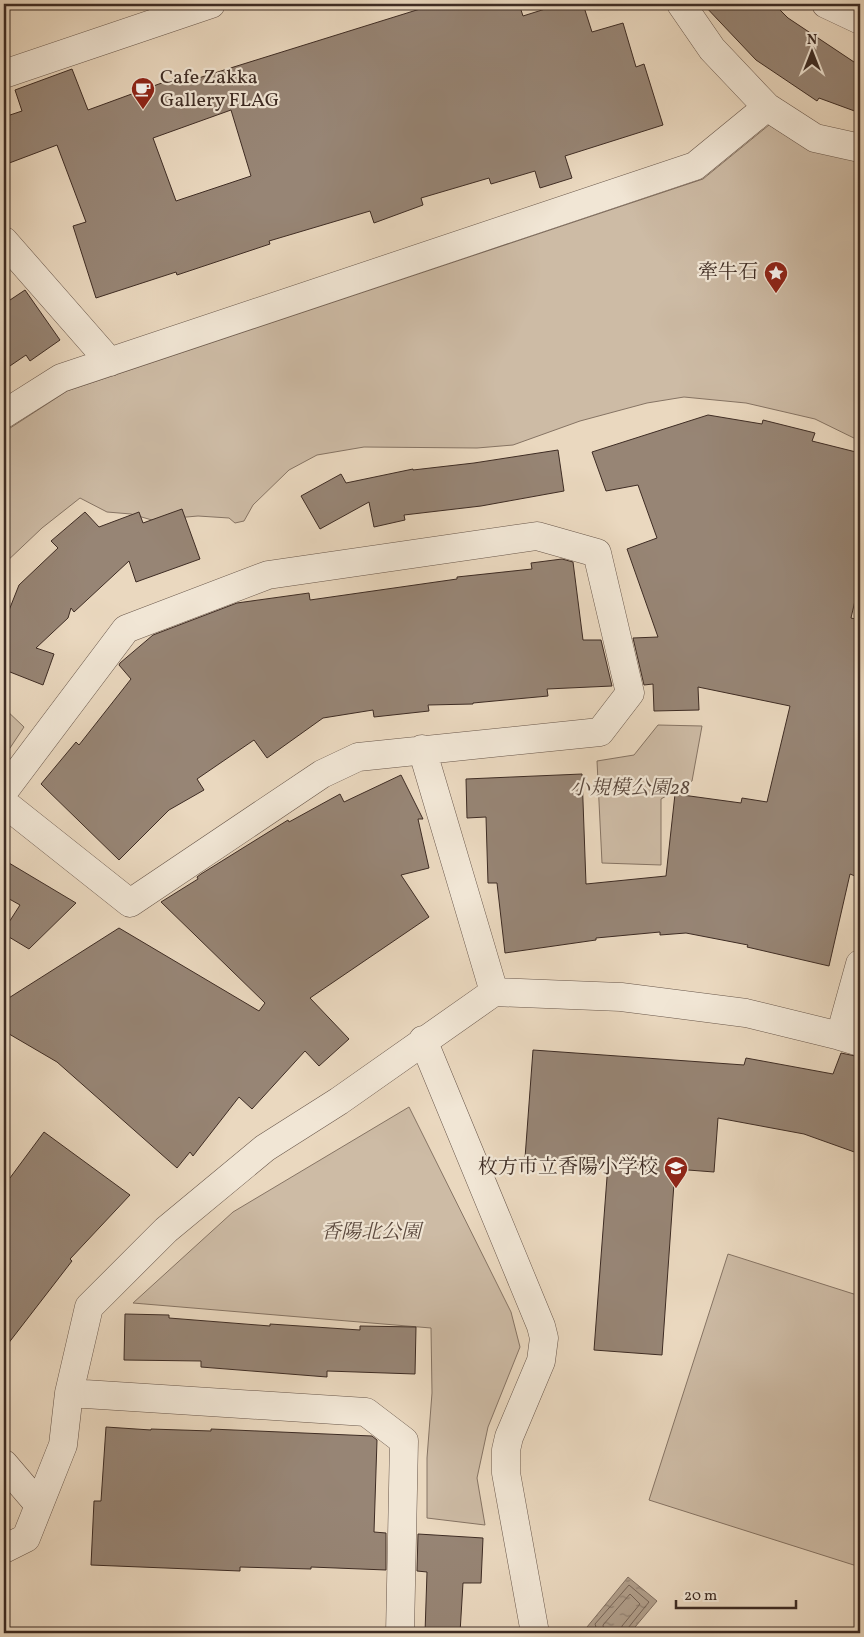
<svg xmlns="http://www.w3.org/2000/svg" width="864" height="1637" viewBox="0 0 864 1637" font-family="Vollkorn,'Noto Serif JP',serif">
<style>
.green{fill:#cdbba5;stroke:#867464}
.water{fill:url(#water-ripples);stroke:#827061}
.lines{fill:none;stroke-linecap:round;stroke-linejoin:round}
.shore{stroke:#776557;stroke-width:1}
.building{fill:#978575;stroke:#3e2c24;fill-rule:evenodd}
.minor-casing{stroke:#69574b;stroke-width:29}
.minor{stroke:#f1e6d5;stroke-width:28}
.labels{text-anchor:middle;dominant-baseline:central;stroke-width:4.5;stroke-linejoin:round;paint-order:stroke}
.poi-label{font-size:20px;fill:#3e2c24;stroke:#f1e6d5;text-anchor:end}
.park-label{font-size:20px;font-style:italic;fill:#5b493e;stroke:#f1e6d5}
</style>
<defs>
<pattern id="water-ripples" width="26" height="14" patternUnits="userSpaceOnUse" patternTransform="scale(1.25)"><rect width="26" height="14" fill="#b09e8a"/><path d="M2 4q2-2 4 0t4 0M15 11q2-2 4 0t4 0" fill="none" stroke="#918171"/></pattern>
</defs>
<rect width="100%" height="100%" fill="#ead8bf"/>
<filter id="stains"><feTurbulence type="fractalNoise" baseFrequency=".004" numOctaves="4"/><feColorMatrix values="0 0 0 0 .2 0 0 0 0 .09 0 0 0 0 .02 0 0 0 .5 -.17"/></filter>
<radialGradient id="worn" r=".72"><stop offset=".6" stop-color="#630" stop-opacity="0"/><stop offset="1" stop-color="#630" stop-opacity=".3"/></radialGradient>
<path class="green" d="M769,125L809,150L860,162V441L815,419L746,403L684,397L647,403L580,421L513,445L477,448L364,447L317,455L289,470L253,505L244,521L235,523L229,518L198,516L152,520L131,514L107,512L80,498L42,528L4,564V432L67,391L703,179Z
M4,708L24,727L4,757Z
M658,725L702,726L692,781L661,799V865L602,863L597,761L634,755Z
M409,1107L511,1312L520,1347L488,1427L477,1478L485,1525L427,1518V1458L432,1393L431,1328L133,1303L233,1212Z
M728,1254L860,1296V1567L649,1500Z"/>
<path class="water" d="M628,1577L657,1601L630,1633H595L587,1627Z"/>
<g class="lines">
<path class="shore" d="M598,1633L595,1624L629,1585L649,1602L628,1628L627,1633
M604,1633L603,1625L630,1594L640,1604L622,1626L621,1633"/>
</g>
<path class="building" d="M436,4H519L523,16L561,4H583L592,32L623,23L636,67L644,64L663,125L565,156L572,178L540,188L535,171L491,184L489,178L421,198L423,205L374,223L370,211L269,241L270,244L177,275L176,272L96,298L73,226L86,222L57,145L4,165V117L22,111L15,90L72,69L88,110L189,73L192,80ZM231,110L251,176L176,201L153,138Z
M703,4H774L788,18L860,66V113L819,98L817,101L756,60Z
M25,290L60,340L30,361L26,355L4,370V304Z
M708,415L762,424L763,420L815,433L812,441L860,453V579L851,618L860,620V878L850,874L829,966L747,947L748,945L686,933L660,935V932L596,938V940L505,953L497,883H488L486,817L467,818L466,779L582,774L586,884L666,876L675,794L741,803L742,798L767,802L790,706L698,687L699,710L654,711L653,684L644,685L633,638L658,637L627,549L657,538L638,485L606,491L592,452Z
M558,450L564,491L481,506L404,515L405,520L374,527L369,502L320,529L301,496L341,474L346,483L413,469V470L474,463Z
M182,509L200,559L136,582L129,561L74,612L71,608L68,618L36,648L54,654L43,685L10,672L4,678V623L19,585L58,548L51,541L85,512L99,527L139,512L143,523Z
M562,559L573,562L583,640H601L612,686L547,689L548,696L473,703V704L428,705L429,711L374,717L373,710L323,718L267,758L254,740L197,779L204,790L169,810L119,860L41,784L76,742L79,745L131,679L119,665L120,663L153,635L237,603L309,593L310,600L457,579V577L532,569L531,563Z
M401,775L423,819H418L429,868L401,875L429,917L310,998L349,1039L319,1066L305,1051L252,1109L239,1097L193,1156L190,1152L177,1168L57,1062L4,1031V1001L119,928L259,1011L265,1003L161,902L198,879L197,877L201,874L288,820L289,822L340,794L344,802Z
M4,860L76,903L29,949L4,934V930L20,905L4,896Z
M533,1050L744,1065L746,1058L833,1074L841,1053L860,1057V1154L804,1134L718,1118L714,1172L675,1169L662,1355L594,1350L608,1164L525,1158Z
M44,1132L130,1195L70,1259L72,1261L4,1349V1186Z
M125,1314L169,1315V1318L270,1326V1324L360,1330V1326L416,1327L415,1374L327,1371V1377L201,1367V1361L124,1360Z
M106,1427L151,1430V1429L211,1431V1429L372,1436L377,1440L374,1532L386,1533V1570L311,1567V1569L240,1567V1571L91,1565L94,1501H101Z
M418,1534L483,1538L481,1583H463L460,1633H425L427,1572L417,1571Z"/>
<g class="lines">
<g class="minor-casing">
<path id="minor" d="M681,4L712,49L767,107L815,138L860,148
M826,4L860,20
M4,74L211,4
M4,241L110,362
M4,414L61,378L695,166L767,107
M422,749L494,992
M4,791L126,629L268,575L537,536L597,553L630,693L600,732L358,757L322,774L130,903L4,803
M860,964L840,1036L860,1042
M423,1040L541,1326L544,1338L541,1361L509,1437L506,1450V1473L535,1633
M69,1393L366,1412L404,1441L400,1633
M4,1464L39,1505
M4,1549L26,1538L63,1445L69,1393L89,1307L166,1230L265,1148L339,1101L494,992L621,997L746,1013L840,1036"/>
</g>
<use href="#minor" class="minor"/>
</g>
<defs>
<g id="cafe-pin" transform="scale(1.25)"><path d="M0 17L-7.5 6A9.5 9.5 0 1 1 7.5 6Z" fill="#8f2418" stroke="#f1e6d5"/><path d="M-5.5-4.5H6V0H3Q3 3.5 0 3.5H-2.5Q-5.5 3.5-5.5 0ZM3-3.2v2h1.7v-2ZM-6 4.5H4V6H-6Z" fill="#fff"/></g>
<g id="sight-pin" transform="scale(1.25)"><path d="M0 17L-7.5 6A9.5 9.5 0 1 1 7.5 6Z" fill="#8f2418" stroke="#f1e6d5"/><path d="M0-6L1.8-2.2L6-1.7L2.9 1.2L3.7 5.4L0 3.3L-3.7 5.4L-2.9 1.2L-6-1.7L-1.8-2.2Z" fill="#fff"/></g>
<g id="school-pin" transform="scale(1.25)"><path d="M0 17L-7.5 6A9.5 9.5 0 1 1 7.5 6Z" fill="#8f2418" stroke="#f1e6d5"/><path d="M0-5L7-2L0 1L-7-2ZM-4 1L0 2.5L4 1V4Q0 6-4 4Z" fill="#fff"/></g>
</defs>
<g fill-rule="evenodd">
<use href="#cafe-pin" x="143" y="89"/>
<use href="#sight-pin" x="776" y="273"/>
<use href="#school-pin" x="676" y="1168"/>
</g>
<g class="labels">
<g class="poi-label">
<text x="160" y="78" text-anchor="start">Cafe Zakka<tspan x="160" dy="23">Gallery FLAG</tspan></text>
<text x="758" y="273">牽牛石</text>
<text x="658" y="1168">枚方市立香陽小学校</text>
</g>
<g class="park-label">
<text x="630" y="789">小規模公園28</text>
<text x="371" y="1233">香陽北公園</text>
</g>
</g>
<rect width="864" height="1637" fill="none" stroke="#ead8bf" stroke-width="20"/>
<rect x="5" y="5" width="854" height="1627" fill="none" stroke="#3e2c24" stroke-width="2.5"/>
<rect x="10" y="10" width="844" height="1617" fill="none" stroke="#3e2c24"/>
<g transform="translate(812 52)" stroke="#f1e6d5" stroke-width="4" paint-order="stroke">
<path d="M0-4L9 19L0 12L-9 19Z" fill="#3e2c24"/>
<text y="-8" font-size="14" font-weight="bold" text-anchor="middle" fill="#3e2c24">N</text>
</g>
<path d="M676 1600v8h120v-8" fill="none" stroke="#3e2c24" stroke-width="2.5"/>
<text x="684" y="1600" font-size="15" fill="#3e2c24" stroke="#f1e6d5" stroke-width="4" paint-order="stroke">20 m</text>
<rect width="100%" height="100%" filter="url(#stains)"/>
<rect width="100%" height="100%" fill="url(#worn)"/>
</svg>
